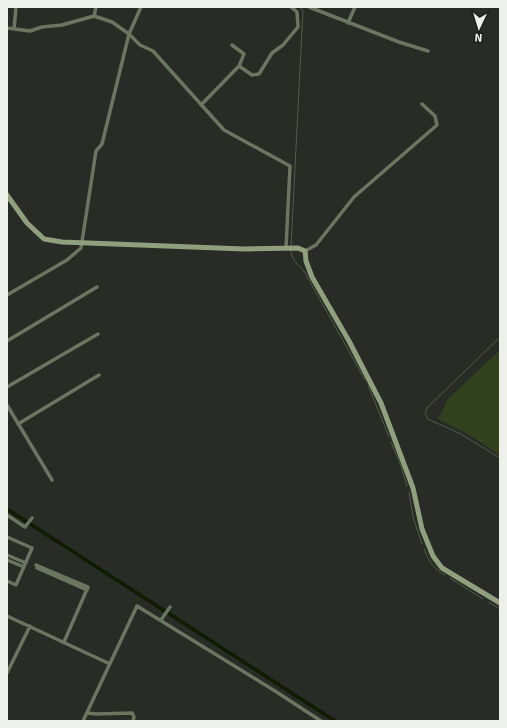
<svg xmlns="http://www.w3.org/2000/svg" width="507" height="728" viewBox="0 0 507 728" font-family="Signika,sans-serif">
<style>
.green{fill:#32421e}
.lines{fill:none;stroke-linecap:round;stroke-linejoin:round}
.stream{stroke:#525c47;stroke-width:1}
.canal{stroke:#0f1c00;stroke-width:3.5}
.street{stroke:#6b7560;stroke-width:3.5}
.secondary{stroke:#909f7e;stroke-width:5}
</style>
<rect width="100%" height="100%" fill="#282b26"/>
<path class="green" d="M500,350V455L466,433L438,419L448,399Z"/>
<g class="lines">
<path class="stream" d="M291,246L303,10L299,7
M291,249C290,259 298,265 304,271L365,380
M500,337L427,408L425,414L428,419L461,434L500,458
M368,385L389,437
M391,442L401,466L407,486
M409,492L413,517L422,544
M424,549C428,561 435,570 445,575
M450,578L483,599
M488,602L500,609"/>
<path class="canal" d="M7,509L335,721"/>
<path class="street" d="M309,7L399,42L428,51
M94,16L96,7
M348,23L355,7
M7,28L30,31L42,27L62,25L94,16L112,22L129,34L140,45L153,51L224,130L290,166L286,248
M14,29L16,7
M239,66L252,75L259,74L272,53L283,45L298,27L297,12L291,7
M201,105L239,66L244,54L232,45
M305,251L316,245L354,197L437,125L435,116L422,104
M7,295L67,260L81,248L96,151L102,144L129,34L141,7
M7,341L97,287
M7,387L98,334
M7,405L52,480
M18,424L99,375
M7,515L25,527L32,518
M7,537L32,548L16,585L7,581
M7,555L26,563
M7,560L24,567
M36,565L88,587L64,642
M37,568L87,590
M7,616L110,664
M161,620L170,607
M7,673L30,626
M87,713L96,714L132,713L134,717L133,721
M83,721L137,606L275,691L321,721"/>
<path class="secondary" d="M7,195L27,223L44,239L62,242L244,249L298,248L305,251L306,261L312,277L349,341L381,403L413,488L422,529L433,556L442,568L500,603"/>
</g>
<rect width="507" height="728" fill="none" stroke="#eef0ec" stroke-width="16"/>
<g transform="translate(479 28) rotate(184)" stroke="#1f211c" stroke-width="3" paint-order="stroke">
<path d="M0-3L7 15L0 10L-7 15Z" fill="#eef0ec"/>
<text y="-6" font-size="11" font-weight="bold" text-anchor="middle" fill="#eef0ec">N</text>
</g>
</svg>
